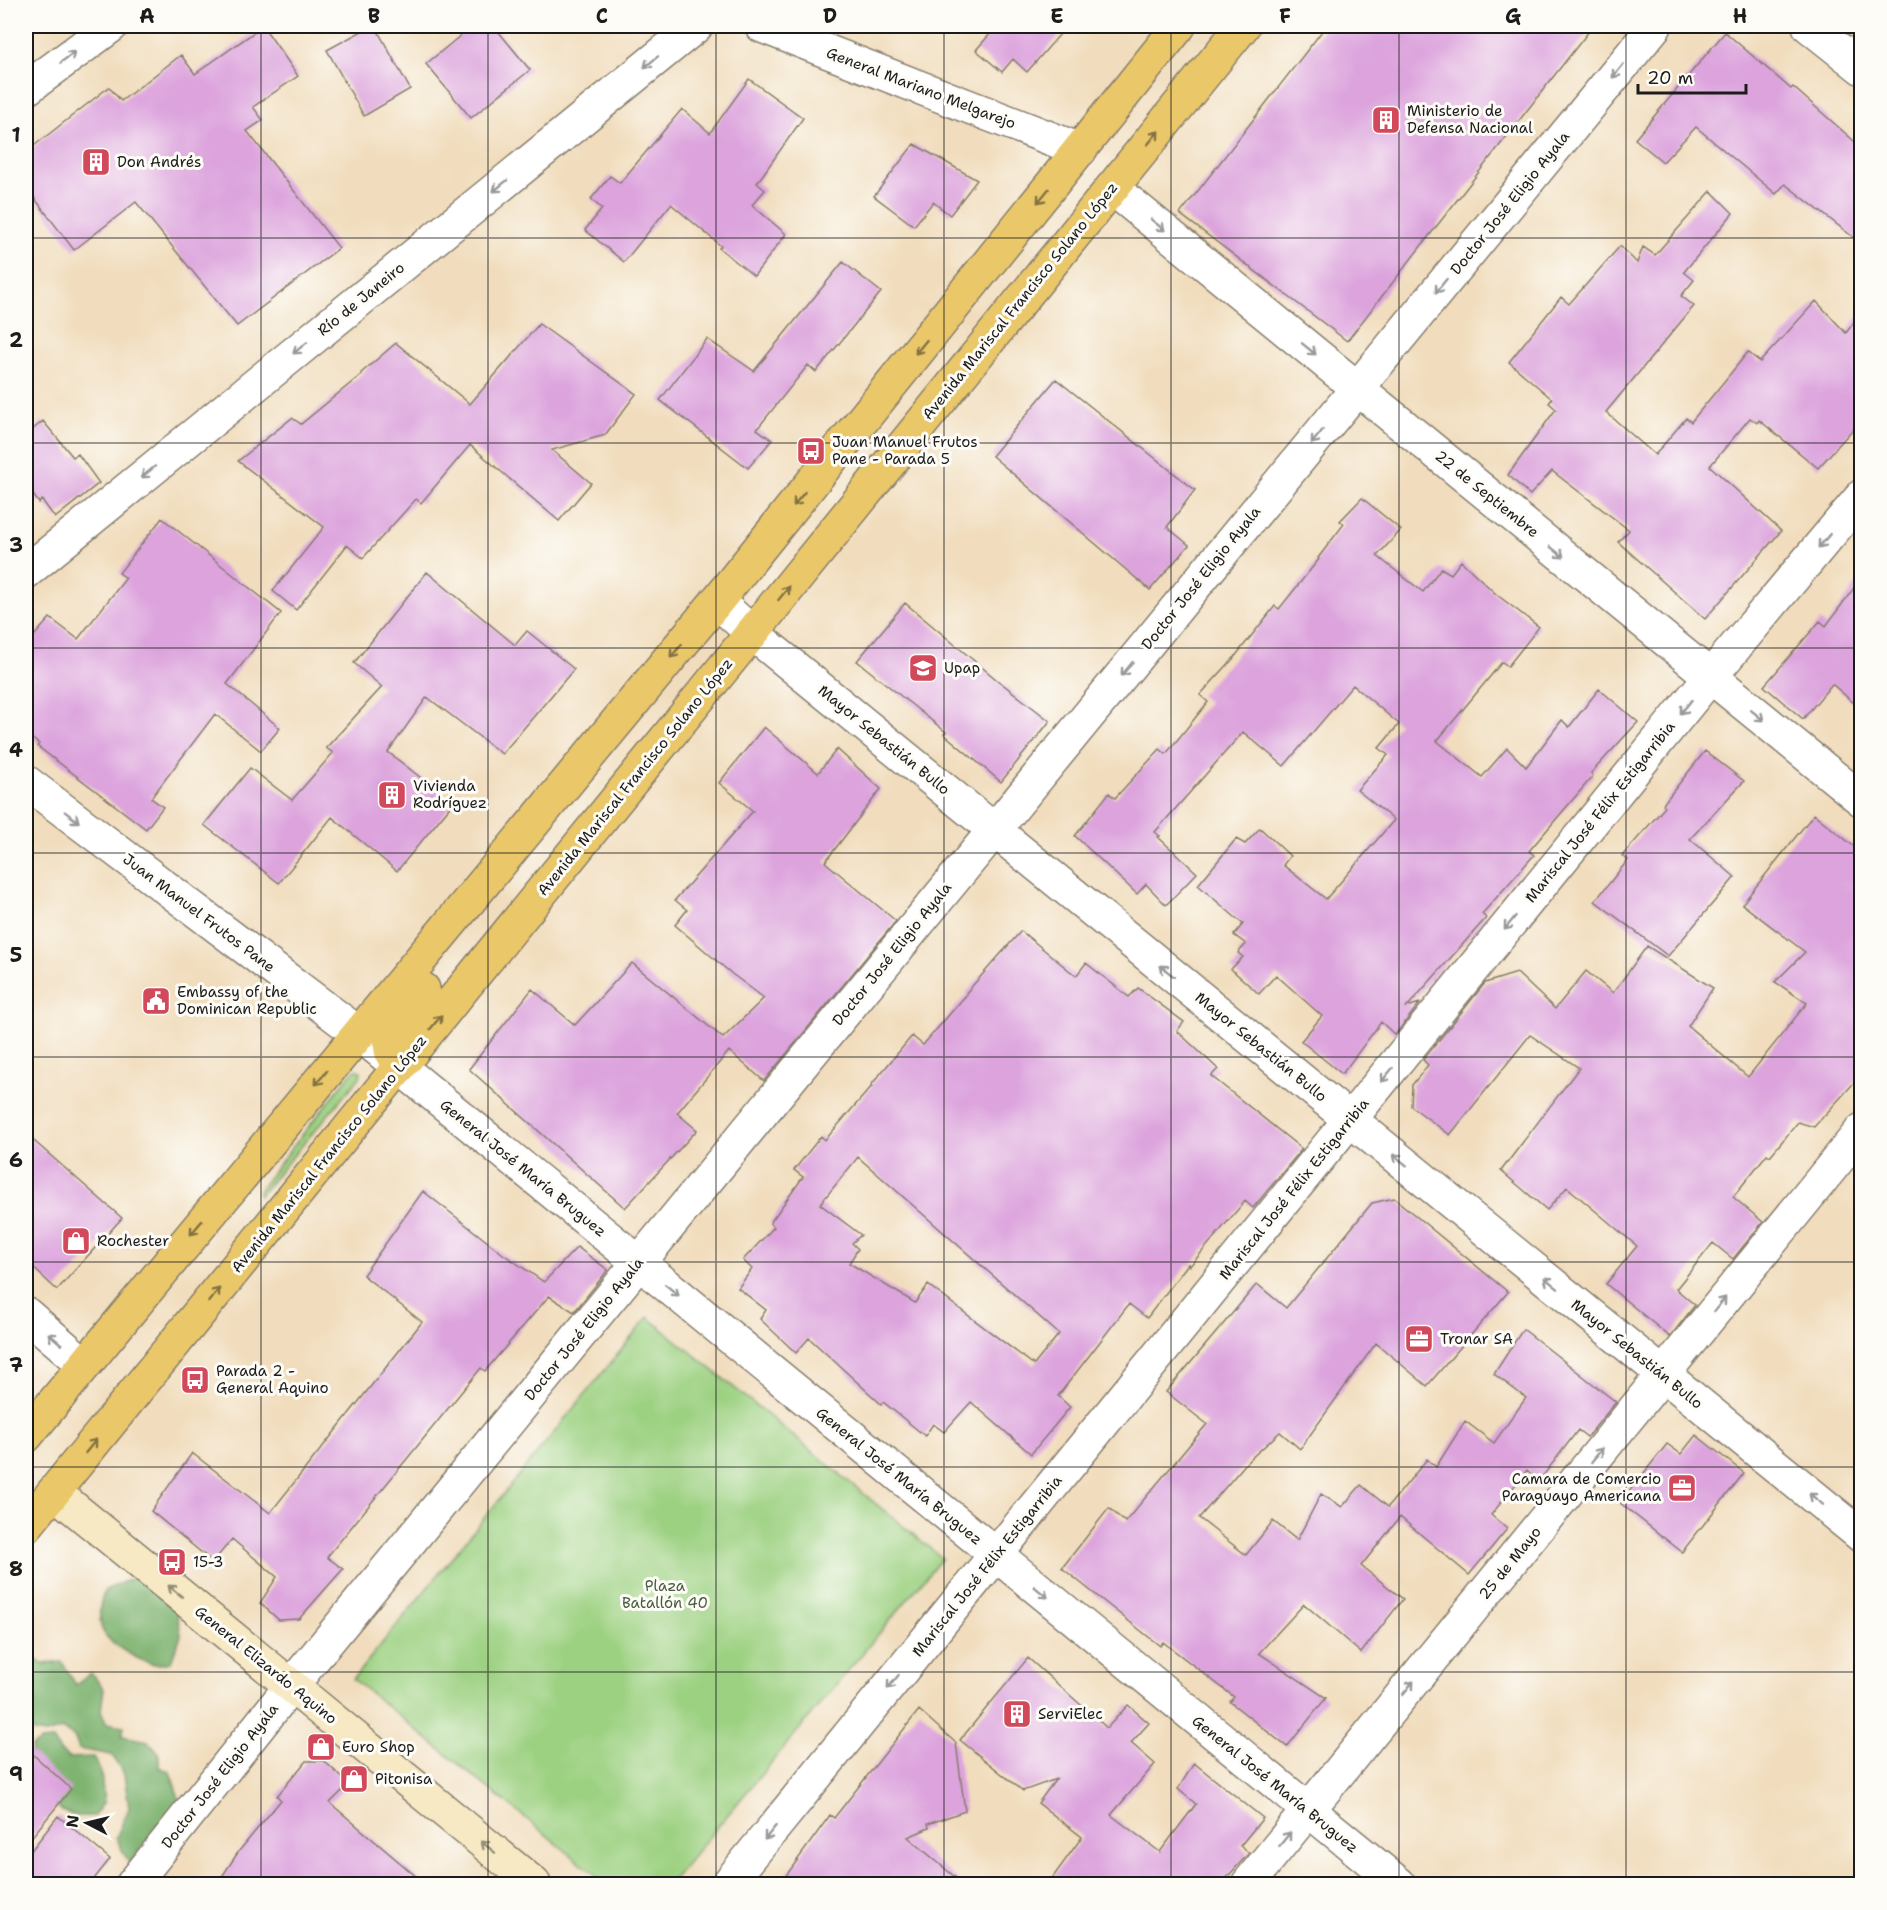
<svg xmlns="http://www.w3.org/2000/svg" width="1887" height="1910" viewBox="0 0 1887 1910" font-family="'Shantell Sans',sans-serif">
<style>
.green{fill:#9dd182;stroke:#5c764f;stroke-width:1.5}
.forest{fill:#7eb370;stroke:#4d6846;stroke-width:1.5}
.building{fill:#dca3dd;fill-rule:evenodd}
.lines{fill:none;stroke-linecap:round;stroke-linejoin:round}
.minor-casing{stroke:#867c6c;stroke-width:36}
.secondary-casing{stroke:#867c6c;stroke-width:36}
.trunk-casing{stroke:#867c6c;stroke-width:36}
.minor{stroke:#fff;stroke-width:33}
.secondary{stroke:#f7e9c3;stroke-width:33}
.trunk{stroke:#eac769;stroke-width:33}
.oneway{stroke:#999}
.oneway2{stroke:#837242}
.oneway3{stroke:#948d78}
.grid{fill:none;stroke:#1c1c1c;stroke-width:1.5;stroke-opacity:0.55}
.labels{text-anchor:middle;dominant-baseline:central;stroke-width:6;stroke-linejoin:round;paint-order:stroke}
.street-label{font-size:15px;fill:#1c1c1c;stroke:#fdfcf7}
.poi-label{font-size:15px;fill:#1c1c1c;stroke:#fdfcf7;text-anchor:start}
.park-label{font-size:15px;fill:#495b40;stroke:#fdfcf7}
.neatline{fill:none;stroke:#1c1c1c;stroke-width:2}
.grid-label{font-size:20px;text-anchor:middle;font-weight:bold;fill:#1c1c1c}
</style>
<rect width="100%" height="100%" fill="#fdfcf7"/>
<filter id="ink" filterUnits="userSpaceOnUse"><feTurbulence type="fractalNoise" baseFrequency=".0167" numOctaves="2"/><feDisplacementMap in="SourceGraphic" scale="12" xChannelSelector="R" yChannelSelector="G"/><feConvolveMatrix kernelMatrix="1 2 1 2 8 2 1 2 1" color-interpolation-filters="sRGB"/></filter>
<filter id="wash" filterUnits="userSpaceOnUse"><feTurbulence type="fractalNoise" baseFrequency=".008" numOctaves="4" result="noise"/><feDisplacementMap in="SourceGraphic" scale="24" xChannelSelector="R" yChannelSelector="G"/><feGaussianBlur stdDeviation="1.35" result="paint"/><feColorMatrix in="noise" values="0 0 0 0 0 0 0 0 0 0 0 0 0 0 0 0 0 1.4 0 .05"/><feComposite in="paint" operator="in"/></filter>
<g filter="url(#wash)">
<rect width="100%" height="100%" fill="#f1ddbd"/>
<path class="green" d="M357,1070L361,1071L360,1077L259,1196L258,1193L262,1186L353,1071Z
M648,1317L942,1558L670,1884H607L353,1679Z"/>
<path class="forest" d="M137,1576L177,1613L181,1635L171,1662C167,1662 162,1664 157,1664C141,1663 105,1643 101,1626C98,1613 100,1603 105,1590Z
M26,1651L42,1664L62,1662L76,1685L91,1673L104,1689L101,1710L106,1723L124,1726L122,1736L148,1741L159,1754V1767L170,1772L180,1801L129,1863L116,1838L129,1808L124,1774L112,1755L79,1749L74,1736L61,1729L46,1734L33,1732C21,1708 26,1677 26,1651Z
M53,1740L59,1750L69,1758L93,1757L101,1773L104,1802L94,1816H76L62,1811L27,1781L32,1747L40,1741Z"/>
<g id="blocks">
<path class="building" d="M263,26L298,76L253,107L263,120L247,131L339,248L237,326L136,202L74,250L26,187V152L109,87L121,101L181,55L195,74Z
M371,26H375L410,89L364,116L327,50Z
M472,26H494L530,70L471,118L426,64Z
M997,26H1067L1027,72L1013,59L1002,72L976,50Z
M1326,26H1593L1347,341L1180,214Z
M1725,32L1791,89L1793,87L1862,148V244L1785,184L1776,194L1696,127L1663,162L1635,139Z
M749,79L803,118L757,183L765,190L752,205L786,234L754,276L719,248L721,246L671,204L624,262L585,230L602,209L591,199L610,176L620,183L682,109L710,133Z
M914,144L977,180L950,215L933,202L914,226L874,196Z
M1711,191L1733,213L1684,272L1694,280L1681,296L1694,306L1606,412L1655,455L1686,418L1691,422L1748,352L1760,362L1816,301L1846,333L1862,311V419L1818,468L1759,420L1757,423L1750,418L1710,466L1781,531L1705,619L1618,542L1629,530L1552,471L1530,495L1508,475L1556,409L1549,403L1552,399L1509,362L1561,297L1569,304L1620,246L1637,263L1643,247L1655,255Z
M843,262L881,292L816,372L808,365L757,429L772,440L748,468L660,400L707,339L754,371Z
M539,324L636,394L605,435L552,450L591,483L559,521L470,445L421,503L416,499L363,558L347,545L296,610L273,591L324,527L238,461L292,418L301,424L362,374L361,373L396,343L470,404Z
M1056,379L1195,490L1167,527L1189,545L1150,590L992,456Z
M43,421L73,457L78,454L99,483L55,518L42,500L39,503L26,485V435Z
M1362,498L1401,530L1377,556L1423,592L1441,568L1451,574L1461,561L1496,594L1539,627L1508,666L1502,662L1437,741L1482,777L1507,748L1526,767L1562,720L1569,727L1599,689L1638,722L1591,773L1593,776L1529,851L1534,855L1482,914L1486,918L1407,1007L1420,1003L1395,1035L1381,1022L1342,1074L1301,1041L1322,1016L1276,975L1259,994L1231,969L1243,957L1238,953L1246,944L1234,935L1243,924L1198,885L1236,839L1245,844L1260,828L1290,856L1283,865L1326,899L1394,820L1357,790L1388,755L1379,748L1399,724L1353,685L1284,766L1243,732L1155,832L1160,836L1158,837L1197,873L1166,905L1146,884L1137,894L1075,836L1109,793L1115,798L1160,749L1166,754L1208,702L1200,695L1233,659L1275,606L1279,609L1319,559L1318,558L1344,524L1340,521Z
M162,518L281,613L227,684L280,728L261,751L215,714L151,798L163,807L146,829L37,746L39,744L26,734V645L50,618L78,639L126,578L119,573Z
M427,572L515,645L527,631L574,669L502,754L427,697L388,752L453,803L397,871L332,817L279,883L204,825L250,768L292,800L333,753L326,748L382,687L354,663Z
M1862,577V710L1832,684L1803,719L1764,686L1820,621L1826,626Z
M905,603L996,679L1050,721L1001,782L944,734L946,732L857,661Z
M764,727L818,773L837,749L881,789L825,862L896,921L764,1081L729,1051L677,1113L697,1130L625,1208L469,1069L532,989L575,1025L632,963L723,1038L764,998L732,974L675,925L687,910L675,900L753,811L719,783Z
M1705,751L1744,781L1690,839L1735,877L1668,956L1595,901L1628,860L1622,856L1665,807L1663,804Z
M1814,814L1862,853V1074L1814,1127L1798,1122L1770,1156L1767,1154L1733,1197L1763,1222L1733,1259L1713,1243L1676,1289L1695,1305L1670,1337L1606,1284L1637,1246L1567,1187L1547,1210L1501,1171L1579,1068L1530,1035L1450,1135L1411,1106L1412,1085L1428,1065L1423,1060L1485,983L1517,973L1555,1009L1586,971L1613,993L1647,946L1713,988L1688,1026L1748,1077L1807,1003L1775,982L1805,952L1742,904Z
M1021,931L1076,976L1086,963L1129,997L1138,988L1184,1022L1177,1031L1218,1069L1211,1076L1302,1149L1253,1208L1245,1201L1190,1266L1188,1264L1147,1318L1129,1304L1058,1396L1070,1407L1031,1454L971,1402L944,1432L933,1424L925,1436L883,1402L881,1404L809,1338L796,1353L760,1319L766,1310L738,1288L752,1269L743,1260L774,1227L770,1223L803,1177L794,1170L821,1136L825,1140L872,1086L871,1085L912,1036L923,1045L967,994L966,993ZM858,1157L1059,1334L1034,1365L928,1285L915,1303L849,1263L858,1249L852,1243L861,1235L820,1204Z
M26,1134L122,1218L57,1290L26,1261Z
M423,1191L503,1254L544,1282L577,1247L608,1270L574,1312L549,1296L485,1371L481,1368L327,1557L343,1569L299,1619L279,1620L260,1603L277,1577L232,1539L213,1562L151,1511L192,1453L270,1513L422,1322L363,1275Z
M1394,1198L1508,1292L1427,1386L1376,1343L1300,1449L1280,1432L1248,1461L1199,1518L1246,1555L1273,1521L1297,1540L1321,1494L1342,1507L1361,1485L1388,1507L1427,1459L1436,1467L1465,1421L1494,1443L1526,1398L1494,1374L1523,1329L1616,1402L1587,1437L1578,1430L1539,1481L1527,1470L1491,1515L1507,1529L1469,1575L1400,1517L1361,1566L1403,1599L1361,1653L1304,1604L1259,1653L1326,1698L1287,1747L1230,1702L1234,1697L1163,1642L1160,1646L1062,1568L1109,1508L1125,1522L1207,1424L1166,1392L1257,1284L1286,1308L1372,1203Z
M1696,1435L1744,1473L1682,1552L1620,1503L1667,1444L1681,1454Z
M1028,1658L1107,1728L1128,1705L1149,1723L1131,1743L1155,1764L1111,1815L1160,1852L1196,1804L1178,1789L1194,1763L1263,1818L1240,1846L1249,1853L1221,1884H1048L1082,1837L1038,1803L1056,1779L1023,1791L960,1740Z
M919,1710L956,1743L965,1811L928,1824L929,1828L908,1837L963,1884H780L830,1815L834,1818Z
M26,1748L71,1789L26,1844Z
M306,1761H324L349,1784L330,1803L425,1884H217L239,1851L281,1800L277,1796Z
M58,1816L110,1859L90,1884H26V1857Z"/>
</g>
</g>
<g filter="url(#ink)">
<use href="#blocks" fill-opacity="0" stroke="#867c6c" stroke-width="1.5"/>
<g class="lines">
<g class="minor-casing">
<path id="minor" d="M762,26L1080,150
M1809,26L1862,68
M26,89L111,26
M1112,188L1862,800
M26,572L696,26
M717,601L752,633L1862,1536
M26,782L358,1033L1399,1884
M26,1314L84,1364
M133,1884L291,1686L1655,26
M728,1884L1710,677L1862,496
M1248,1884L1862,1130"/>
</g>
<g class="secondary-casing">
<path id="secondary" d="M54,1492L534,1884"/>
</g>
<g class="trunk-casing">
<path id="trunk" d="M399,1067C397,1062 392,1056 391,1050C386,1026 410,1006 423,989
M26,1436L717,601L1179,26
M26,1526L752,633L1243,26"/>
</g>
<use href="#minor" class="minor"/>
<use href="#secondary" class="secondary"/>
<use href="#trunk" class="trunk"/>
</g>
<defs><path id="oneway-shaft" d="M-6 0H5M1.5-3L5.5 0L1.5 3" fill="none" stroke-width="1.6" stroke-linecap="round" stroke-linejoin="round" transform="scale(1.5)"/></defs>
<g class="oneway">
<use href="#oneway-shaft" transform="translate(68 57) rotate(-37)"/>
<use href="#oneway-shaft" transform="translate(651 62) rotate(141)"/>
<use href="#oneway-shaft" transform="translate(1618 71) rotate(129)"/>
<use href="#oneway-shaft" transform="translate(500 186) rotate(141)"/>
<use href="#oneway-shaft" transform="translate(1158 225) rotate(39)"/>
<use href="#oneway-shaft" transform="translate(1441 286) rotate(129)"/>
<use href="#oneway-shaft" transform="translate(300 348) rotate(141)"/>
<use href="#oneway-shaft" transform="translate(1309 349) rotate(39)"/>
<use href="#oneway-shaft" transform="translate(1317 437) rotate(129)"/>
<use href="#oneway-shaft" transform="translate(148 472) rotate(141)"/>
<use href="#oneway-shaft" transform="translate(1824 541) rotate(130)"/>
<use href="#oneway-shaft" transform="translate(1557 552) rotate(39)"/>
<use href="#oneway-shaft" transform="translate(1127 669) rotate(129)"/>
<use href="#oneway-shaft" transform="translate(1686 707) rotate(129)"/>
<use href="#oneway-shaft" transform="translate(1757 715) rotate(39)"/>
<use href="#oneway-shaft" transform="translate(72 817) rotate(37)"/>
<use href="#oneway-shaft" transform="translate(1510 923) rotate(129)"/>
<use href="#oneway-shaft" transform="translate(1167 971) rotate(-141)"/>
<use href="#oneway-shaft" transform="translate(1387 1075) rotate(129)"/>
<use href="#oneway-shaft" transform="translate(1400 1160) rotate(-141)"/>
<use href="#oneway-shaft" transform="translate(1551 1283) rotate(-141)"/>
<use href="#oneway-shaft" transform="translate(672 1290) rotate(39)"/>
<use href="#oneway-shaft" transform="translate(1720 1304) rotate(-51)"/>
<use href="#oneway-shaft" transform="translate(55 1339) rotate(-140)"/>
<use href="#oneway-shaft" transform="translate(1597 1455) rotate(-51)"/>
<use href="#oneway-shaft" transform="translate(1816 1499) rotate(-141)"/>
<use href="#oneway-shaft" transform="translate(1041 1592) rotate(39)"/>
<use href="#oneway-shaft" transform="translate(893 1682) rotate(129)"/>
<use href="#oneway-shaft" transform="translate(1408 1688) rotate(-51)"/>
<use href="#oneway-shaft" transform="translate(770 1833) rotate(129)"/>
<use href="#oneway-shaft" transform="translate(1285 1839) rotate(-51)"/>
</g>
<g class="oneway2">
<use href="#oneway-shaft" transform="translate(1153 138) rotate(-51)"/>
<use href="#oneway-shaft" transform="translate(1043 196) rotate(129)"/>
<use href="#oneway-shaft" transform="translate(921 347) rotate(129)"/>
<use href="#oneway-shaft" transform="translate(799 499) rotate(129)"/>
<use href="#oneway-shaft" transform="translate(784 593) rotate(-51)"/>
<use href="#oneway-shaft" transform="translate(676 651) rotate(130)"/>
<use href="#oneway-shaft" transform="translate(436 1022) rotate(-51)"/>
<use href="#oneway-shaft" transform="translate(321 1078) rotate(130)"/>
<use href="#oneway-shaft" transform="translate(196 1228) rotate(130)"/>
<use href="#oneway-shaft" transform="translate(214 1295) rotate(-51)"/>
<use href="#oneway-shaft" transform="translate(91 1446) rotate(-51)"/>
</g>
<g class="oneway3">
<use href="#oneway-shaft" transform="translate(175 1591) rotate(-141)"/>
<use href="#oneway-shaft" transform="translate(488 1847) rotate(-141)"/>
</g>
</g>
<path class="grid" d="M261,26V1884M488,26V1884M716,26V1884M944,26V1884M1171,26V1884M1399,26V1884M1626,26V1884M26,238H1862M26,443H1862M26,648H1862M26,853H1862M26,1057H1862M26,1262H1862M26,1467H1862M26,1672H1862"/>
<defs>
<g id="building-square" transform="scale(1.5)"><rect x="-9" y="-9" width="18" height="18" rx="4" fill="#d1495b" stroke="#fdfcf7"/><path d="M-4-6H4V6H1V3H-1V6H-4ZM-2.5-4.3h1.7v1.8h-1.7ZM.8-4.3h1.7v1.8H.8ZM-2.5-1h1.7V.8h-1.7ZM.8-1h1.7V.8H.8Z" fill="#fff"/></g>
<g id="bus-square" transform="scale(1.5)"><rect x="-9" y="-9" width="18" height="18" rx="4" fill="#d1495b" stroke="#fdfcf7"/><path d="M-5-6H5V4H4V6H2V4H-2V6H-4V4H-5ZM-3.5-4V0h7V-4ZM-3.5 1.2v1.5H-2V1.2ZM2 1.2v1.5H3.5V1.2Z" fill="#fff"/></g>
<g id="school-square" transform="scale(1.5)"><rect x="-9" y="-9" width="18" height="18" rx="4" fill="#d1495b" stroke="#fdfcf7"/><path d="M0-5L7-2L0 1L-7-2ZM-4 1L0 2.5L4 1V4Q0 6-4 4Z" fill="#fff"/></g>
<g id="civic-square" transform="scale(1.5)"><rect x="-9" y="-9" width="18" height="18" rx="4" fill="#d1495b" stroke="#fdfcf7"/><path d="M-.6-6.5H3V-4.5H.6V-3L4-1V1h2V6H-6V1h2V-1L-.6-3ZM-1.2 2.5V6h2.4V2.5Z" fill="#fff"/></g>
<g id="shop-square" transform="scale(1.5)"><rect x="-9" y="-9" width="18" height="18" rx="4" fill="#d1495b" stroke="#fdfcf7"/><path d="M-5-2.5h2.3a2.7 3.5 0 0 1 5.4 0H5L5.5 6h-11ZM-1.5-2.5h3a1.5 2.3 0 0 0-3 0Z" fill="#fff"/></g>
<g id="office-square" transform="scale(1.5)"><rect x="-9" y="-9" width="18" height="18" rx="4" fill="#d1495b" stroke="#fdfcf7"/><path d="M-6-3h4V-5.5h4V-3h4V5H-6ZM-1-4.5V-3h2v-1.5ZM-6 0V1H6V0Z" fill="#fff"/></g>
</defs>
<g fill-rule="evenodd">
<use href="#building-square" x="1386" y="120"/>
<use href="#building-square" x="96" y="162"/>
<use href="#bus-square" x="811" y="451"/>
<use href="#school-square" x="923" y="668"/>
<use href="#building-square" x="392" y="795"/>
<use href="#civic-square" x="156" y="1001"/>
<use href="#shop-square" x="76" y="1241"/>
<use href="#office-square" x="1419" y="1339"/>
<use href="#bus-square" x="195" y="1380"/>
<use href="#office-square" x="1682" y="1488"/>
<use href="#bus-square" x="172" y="1562"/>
<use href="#building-square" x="1017" y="1714"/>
<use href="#shop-square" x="321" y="1747"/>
<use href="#shop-square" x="354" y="1779"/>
</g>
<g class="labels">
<g class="street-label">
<text transform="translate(921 88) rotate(21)">General Mariano Melgarejo</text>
<text transform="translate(1510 203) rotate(-51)">Doctor José Eligio Ayala</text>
<text transform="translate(361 299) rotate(-39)">Río de Janeiro</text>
<text transform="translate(1020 301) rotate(-51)">Avenida Mariscal Francisco Solano López</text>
<text transform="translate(1487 494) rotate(39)">22 de Septiembre</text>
<text transform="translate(1201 578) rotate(-51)">Doctor José Eligio Ayala</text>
<text transform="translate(884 740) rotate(39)">Mayor Sebastián Bullo</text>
<text transform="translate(635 777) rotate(-51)">Avenida Mariscal Francisco Solano López</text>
<text transform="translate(1600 812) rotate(-51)">Mariscal José Félix Estigarribia</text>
<text transform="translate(199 913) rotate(37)">Juan Manuel Frutos Pane</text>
<text transform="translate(892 954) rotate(-51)">Doctor José Eligio Ayala</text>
<text transform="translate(1261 1047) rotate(39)">Mayor Sebastián Bullo</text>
<text transform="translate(329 1154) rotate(-51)">Avenida Mariscal Francisco Solano López</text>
<text transform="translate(523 1168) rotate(39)">General José María Bruguez</text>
<text transform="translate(1294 1189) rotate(-51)">Mariscal José Félix Estigarribia</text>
<text transform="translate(584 1329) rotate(-51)">Doctor José Eligio Ayala</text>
<text transform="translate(1637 1354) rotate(39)">Mayor Sebastián Bullo</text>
<text transform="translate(899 1476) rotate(39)">General José María Bruguez</text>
<text transform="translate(1510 1563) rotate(-51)">25 de Mayo</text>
<text transform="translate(987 1566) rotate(-51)">Mariscal José Félix Estigarribia</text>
<text transform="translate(266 1665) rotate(39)">General Elizardo Aquino</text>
<text transform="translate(220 1776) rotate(-52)">Doctor José Eligio Ayala</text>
<text transform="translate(1275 1784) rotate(39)">General José María Bruguez</text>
</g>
<g class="poi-label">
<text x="1407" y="111">Ministerio de<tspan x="1407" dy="17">Defensa Nacional</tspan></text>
<text x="117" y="162">Don Andrés</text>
<text x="832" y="442">Juan Manuel Frutos<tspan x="832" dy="17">Pane - Parada 5</tspan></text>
<text x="944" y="668">Upap</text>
<text x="413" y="786">Vivienda<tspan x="413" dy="17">Rodríguez</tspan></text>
<text x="177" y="992">Embassy of the<tspan x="177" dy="17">Dominican Republic</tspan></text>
<text x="97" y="1241">Rochester</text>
<text x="1440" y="1339">Tronar SA</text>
<text x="216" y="1371">Parada 2 -<tspan x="216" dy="17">General Aquino</tspan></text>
<text x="1661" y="1479" text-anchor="end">Camara de Comercio<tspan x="1661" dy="17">Paraguayo Americana</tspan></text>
<text x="193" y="1562">15-3</text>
<text x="1038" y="1714">ServiElec</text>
<text x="342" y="1747">Euro Shop</text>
<text x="375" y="1779">Pitonisa</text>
</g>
<g class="park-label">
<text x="665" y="1586">Plaza<tspan x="665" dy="17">Batallón 40</tspan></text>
</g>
</g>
<rect width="1887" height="1910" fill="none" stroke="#fdfcf7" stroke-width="66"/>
<g transform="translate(87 1823) rotate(277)" stroke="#fdfcf7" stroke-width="4.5" paint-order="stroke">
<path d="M0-4.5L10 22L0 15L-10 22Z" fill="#1c1c1c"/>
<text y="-9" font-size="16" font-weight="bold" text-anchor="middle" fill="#1c1c1c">N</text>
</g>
<path d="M1638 84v9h108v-9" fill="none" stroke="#1c1c1c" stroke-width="3"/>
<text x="1647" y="84" font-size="18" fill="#1c1c1c" stroke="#fdfcf7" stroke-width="4.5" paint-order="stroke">20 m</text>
<rect x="33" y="33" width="1821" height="1844" class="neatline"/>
<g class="grid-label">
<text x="147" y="23">A</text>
<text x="374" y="23">B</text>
<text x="602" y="23">C</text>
<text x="830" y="23">D</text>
<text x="1057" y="23">E</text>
<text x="1285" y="23">F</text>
<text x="1513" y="23">G</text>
<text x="1740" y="23">H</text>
<text x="16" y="142">1</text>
<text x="16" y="347">2</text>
<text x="16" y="552">3</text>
<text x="16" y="757">4</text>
<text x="16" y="962">5</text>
<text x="16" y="1167">6</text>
<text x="16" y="1372">7</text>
<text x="16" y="1576">8</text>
<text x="16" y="1781">9</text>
</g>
</svg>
